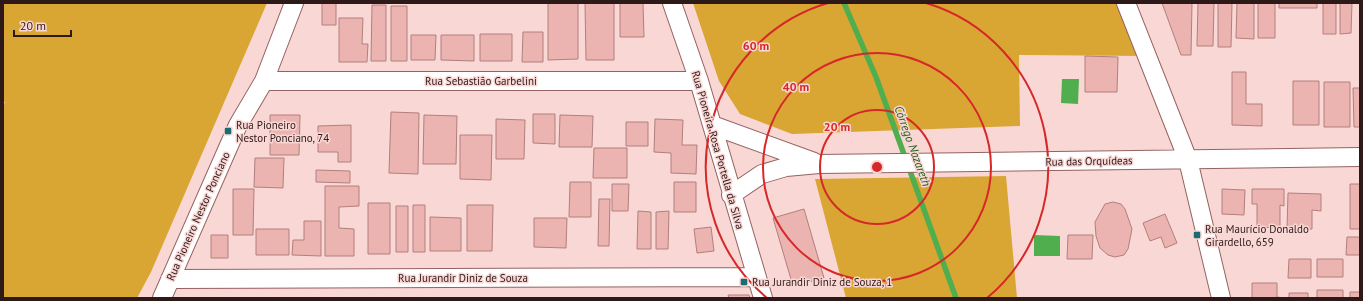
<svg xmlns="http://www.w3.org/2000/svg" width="1363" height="301" viewBox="0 0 1363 301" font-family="'PT Sans',sans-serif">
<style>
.green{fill:#d9a634}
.water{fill:#51ae4e}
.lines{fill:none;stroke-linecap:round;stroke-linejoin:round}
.stream{stroke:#51ae4e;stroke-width:5.5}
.building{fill:#ebb4b0;stroke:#b27f7c}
.minor-casing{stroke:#946360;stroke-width:20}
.minor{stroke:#fff;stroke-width:18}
.ring{fill:none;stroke:#d62828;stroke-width:2}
.poi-dot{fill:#1d6a70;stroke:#f9d7d5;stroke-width:1.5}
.labels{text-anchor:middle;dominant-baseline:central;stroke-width:3;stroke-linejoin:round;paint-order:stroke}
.street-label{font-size:11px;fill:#2d1918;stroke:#f9d7d5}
.poi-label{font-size:11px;fill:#2d1918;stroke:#f9d7d5;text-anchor:start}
.water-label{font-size:12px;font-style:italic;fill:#236122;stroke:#f9d7d5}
.centre{fill:#d62828;stroke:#f9d7d5;stroke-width:2}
.ring-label{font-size:12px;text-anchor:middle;font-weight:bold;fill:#d62828;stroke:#f9d7d5;stroke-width:3;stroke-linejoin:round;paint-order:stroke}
</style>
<rect width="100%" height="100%" fill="#f9d7d5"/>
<path class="green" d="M3,3H267L151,272L137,298H3V106L5,102L3,101Z
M693,3H1126L1148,56L1019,55L1020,126L792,134L740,114L719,81Z
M1006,176L1017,298H846L815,179Z"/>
<path class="water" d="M1062,79H1079L1078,104L1061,103Z
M1034,235L1060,236V256H1034Z"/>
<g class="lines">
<path class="stream" d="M844,3L876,77L956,298"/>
</g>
<path class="building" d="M322,3H336V25H322Z
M548,3H578V59L548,60Z
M585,3H614V60H586Z
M620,3H643L644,37H620Z
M1162,3H1192L1191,55H1181Z
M1198,3H1214L1213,46H1197Z
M1218,3H1232L1231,47H1218Z
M1237,3H1254V39L1236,38Z
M1258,3H1275V38H1258Z
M1279,3H1317V8H1279Z
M1323,3H1336V34H1323Z
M1340,3H1352L1351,33L1340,34Z
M372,5H386V61H371Z
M391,6H407V61H391Z
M339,18H363L362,44H368L367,62H339Z
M523,32H543V62H522Z
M480,34H512V61H480Z
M411,35H436L435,60H411Z
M441,35H474V61L441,60Z
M1085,56L1118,57L1117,92H1085Z
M1232,72H1246V104H1262V126L1232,125Z
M1293,81H1319V125H1293Z
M1324,82H1350V127H1324Z
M1353,88H1360V127H1354Z
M391,112L419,113L418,174L389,173Z
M533,114H555V144L533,143Z
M270,115H300L299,155H270Z
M424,115L457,116L456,164H423Z
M560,115L593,116L592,147H559Z
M496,119L525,120L524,159H496Z
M655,119L683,120L682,145H697L696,174L671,173V153L654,152Z
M626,122H648V146H626Z
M351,125V162H338V152H318V126Z
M460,135H492L491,180L460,179Z
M594,148H627V178H593Z
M255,158H284L283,188L254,187Z
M316,170L350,171V183L316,182Z
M570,182H591V217H569Z
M674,182H696V212H674Z
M612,184H629L628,211H612Z
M1350,184H1360V229H1350Z
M325,186H359V206L339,207V228L354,229V256H325Z
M233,189H254L253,235H233Z
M1222,189L1245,190L1244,215L1222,214Z
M1252,189H1284V206L1280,205V228L1257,227V204H1252Z
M1288,193L1321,194V211L1312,210V229H1287Z
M599,199H610L609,246H598Z
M1113,202L1121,204L1125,209L1132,229L1128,249L1124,255L1115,257L1108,255L1100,248L1096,236L1095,222L1105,204Z
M368,203H390V254H368Z
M413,205H425V252H413Z
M467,205H493L492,251H467Z
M396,206H408V252H396Z
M804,209L824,278L793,286L773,218Z
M638,211L651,212V249H637Z
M669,211L668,249H656V212Z
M1165,214L1177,243L1165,248L1161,237L1150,241L1143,223Z
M430,217L461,218V251H430Z
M534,218H567L566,248L534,247Z
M304,221H321V256L292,255L293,240H304Z
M711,227L714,251L697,253L694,229Z
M256,229H289V255H256Z
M211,235H228V258H211Z
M1068,235H1093L1092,259H1067Z
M1347,237H1360V255H1346Z
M1289,259H1311V278H1288Z
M1317,259H1343V277H1317Z
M1252,283H1277V297L1285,298H1252Z
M1317,290H1343V298H1317Z
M1350,292H1360V298H1350Z
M1289,293H1308V298H1289Z
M728,295H749L750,298H729Z"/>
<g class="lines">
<g class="minor-casing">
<path id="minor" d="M672,3L699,81L763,298
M1126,3L1188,160L1221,298
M264,81H699
M712,125L814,162
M731,195L762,174L786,167L819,164L1360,157
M170,279L757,277
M162,298L238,125L264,81L294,3"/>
</g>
<use href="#minor" class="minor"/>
</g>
<g class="ring">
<circle cx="877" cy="167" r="57"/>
<circle cx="877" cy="167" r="114"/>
<path d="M767 298A171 171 0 0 1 828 3M926 3A171 171 0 0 1 987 298"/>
</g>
<g class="poi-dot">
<rect x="224" y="127" width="8" height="8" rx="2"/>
<rect x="1193" y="231" width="8" height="8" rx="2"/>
<rect x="740" y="278" width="8" height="8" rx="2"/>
</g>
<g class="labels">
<g class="street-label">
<text x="481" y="81">Rua Sebastião Garbelini</text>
<text transform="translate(718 150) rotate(74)">Rua Pioneira Rosa Portella da Silva</text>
<text transform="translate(1089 161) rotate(-1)">Rua das Orquídeas</text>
<text transform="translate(198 216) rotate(-66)">Rua Pioneiro Nestor Ponciano</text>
<text x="463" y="278">Rua Jurandir Diniz de Souza</text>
</g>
<g class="poi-label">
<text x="236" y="125">Rua Pioneiro<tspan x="236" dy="13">Nestor Ponciano, 74</tspan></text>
<text x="1205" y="229">Rua Maurício Donaldo<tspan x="1205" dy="13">Girardello, 659</tspan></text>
<text x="752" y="282">Rua Jurandir Diniz de Souza, 1</text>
</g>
<g class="water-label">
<text transform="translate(913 146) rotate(70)">Córrego Nazareth</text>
</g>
</g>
<circle cx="877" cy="167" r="6" class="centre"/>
<g class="ring-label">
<text x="756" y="50">60 m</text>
<text x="796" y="91">40 m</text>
<text x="837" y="131">20 m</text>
</g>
<rect width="1363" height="301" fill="none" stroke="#2d1918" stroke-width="8"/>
<path d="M14 30v6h57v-6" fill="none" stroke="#2d1918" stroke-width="2"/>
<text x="20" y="30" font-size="12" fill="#2d1918" stroke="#f9d7d5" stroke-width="3" paint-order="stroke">20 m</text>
</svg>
